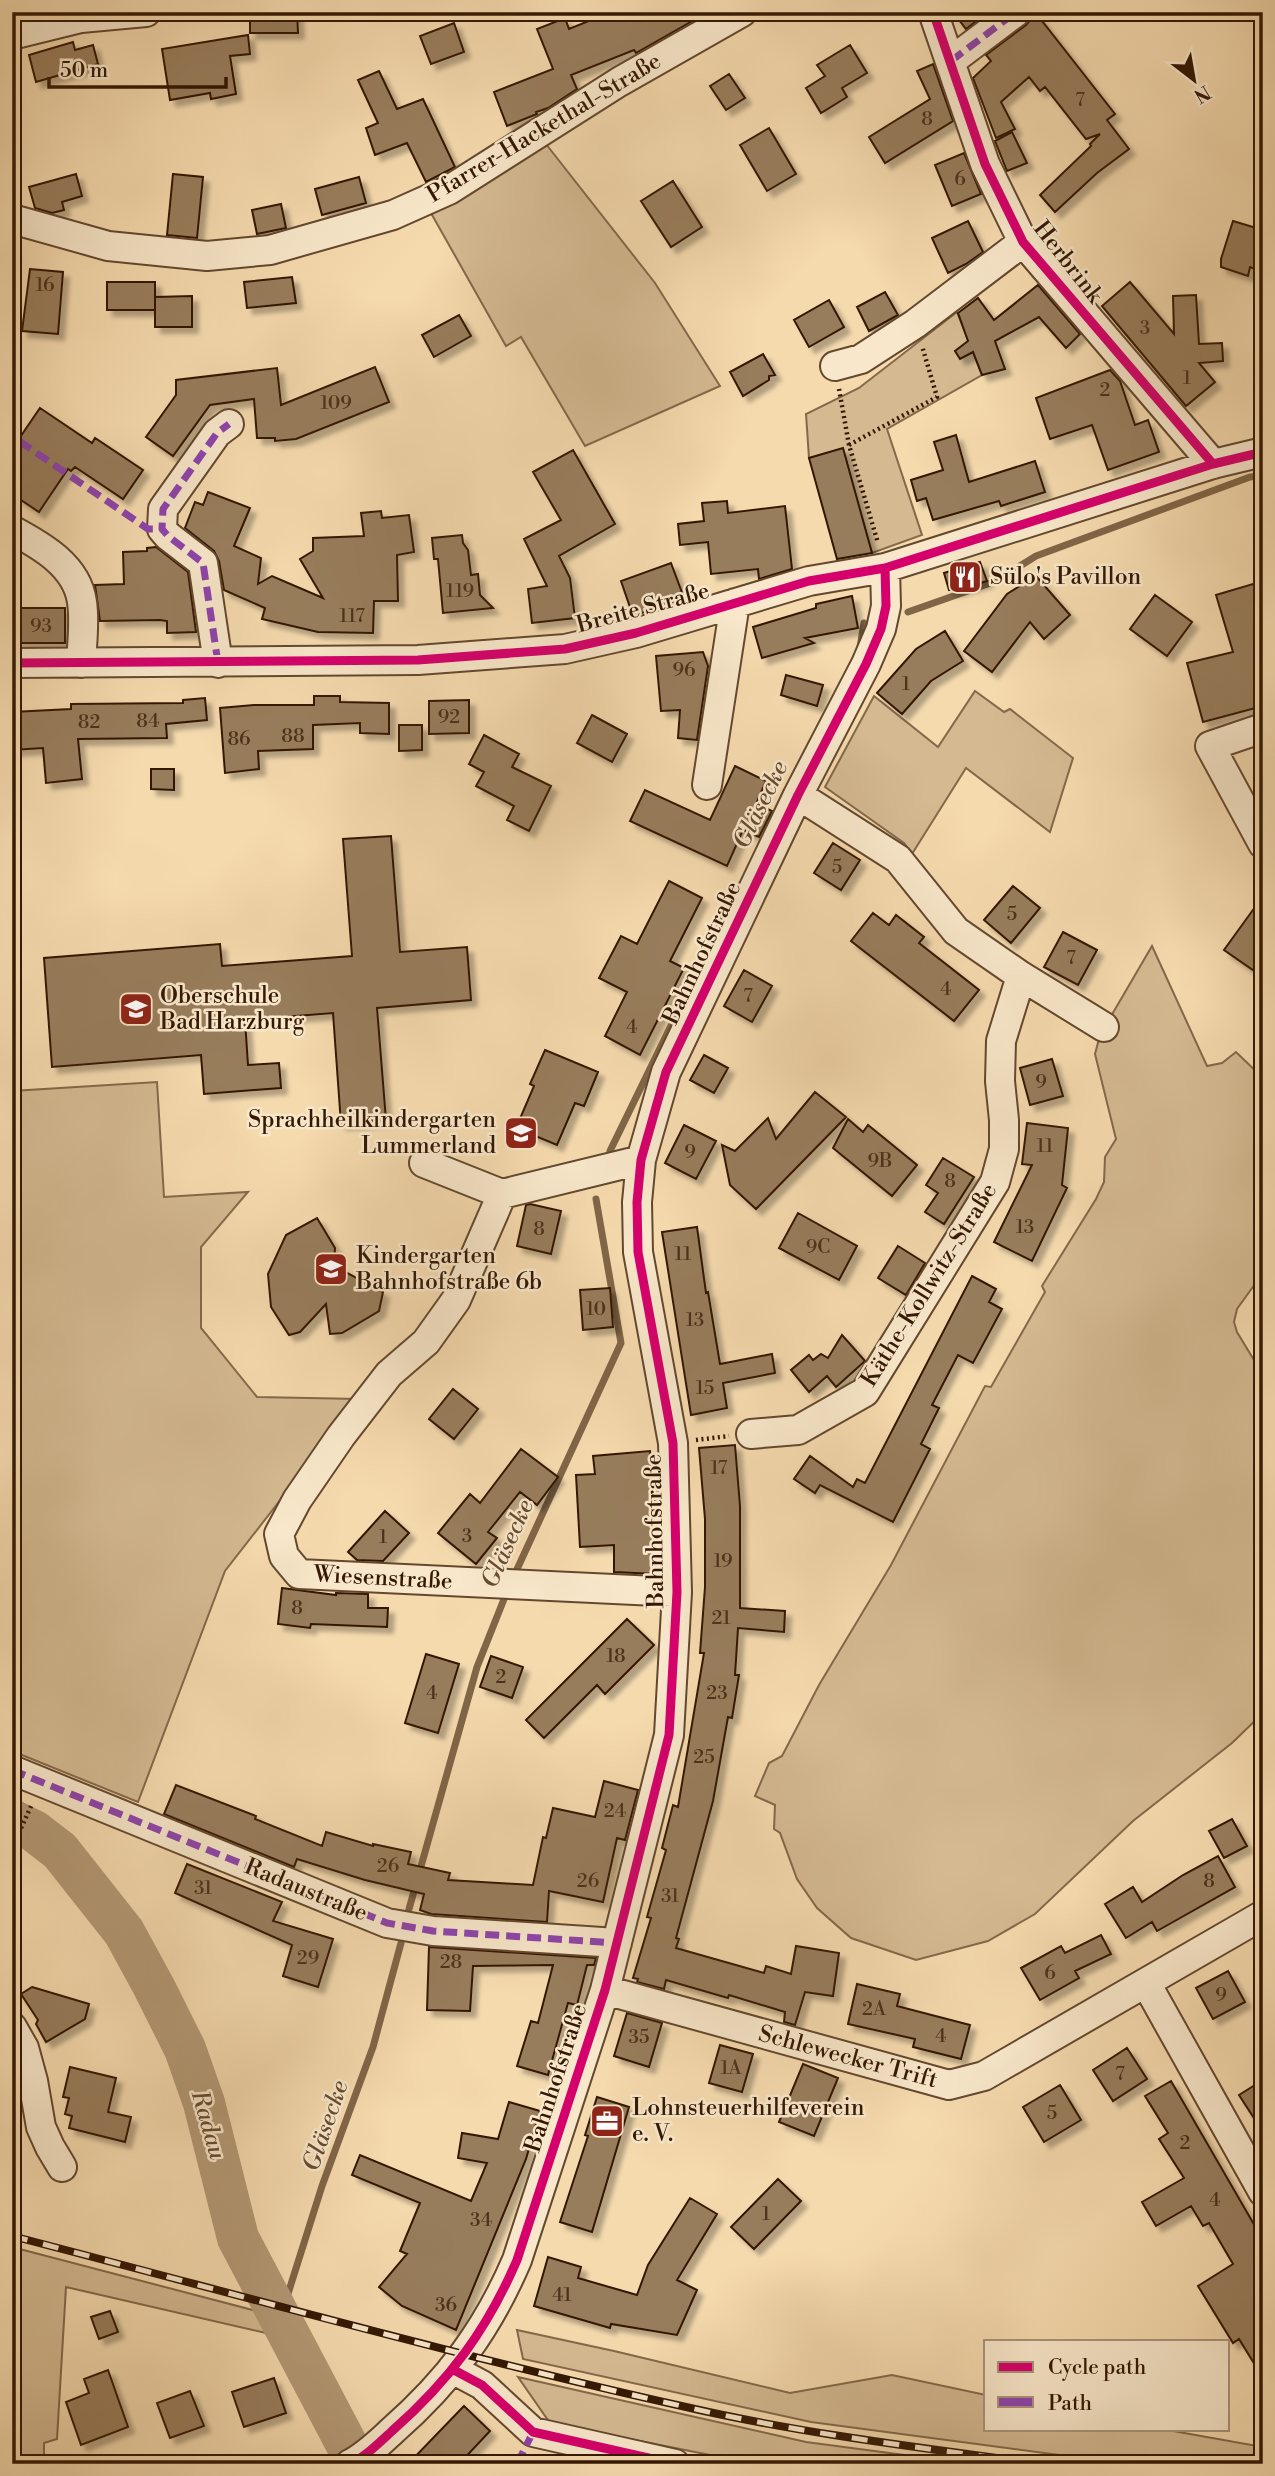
<svg xmlns="http://www.w3.org/2000/svg" width="1275" height="2476" viewBox="0 0 1275 2476" font-family="'Libre Bodoni',serif">
<style>
.green{fill:#d4b991;stroke:#84684a;stroke-width:2}
.lines{fill:none;stroke-linecap:round;stroke-linejoin:round}
.stream{stroke:#806547;stroke-width:7}
.river{stroke:#b39874;stroke-width:42}
.building{fill:#987d5c;stroke:#341804;stroke-width:2;filter:url(#shadow)}
.minor-casing{stroke:#64482e;stroke-width:32}
.path{stroke:#341804;stroke-width:4.5;stroke-dasharray:2 3.5;stroke-linecap:butt}
.minor{stroke:#f8e7ca;stroke-width:28}
.rail-casing{stroke:#341804;stroke-width:8}
.rail{stroke:#f8e7ca;stroke-width:5;stroke-dasharray:16;stroke-linecap:butt}
.quiet{stroke:#8e44ad;stroke-width:7;stroke-dasharray:14 7;stroke-linecap:butt}
.cycleway-casing{stroke:#f8e7ca;stroke-width:13}
.cycleway{stroke:#d6006c;stroke-width:9}
.labels{text-anchor:middle;dominant-baseline:central;stroke-width:5;stroke-linejoin:round;paint-order:stroke}
.number-label{font-size:19px;fill:#4d311a}
.street-label{font-size:23px;fill:#341804;stroke:#f8e7ca}
.poi-label{font-size:23px;fill:#341804;stroke:#f8e7ca;text-anchor:start}
.water-label{font-size:24px;font-style:italic;fill:#674b31;stroke:#f8e7ca}
</style>
<defs>
<filter id="shadow"><feDropShadow dx="6" dy="6" stdDeviation="2" flood-color="#0004"/></filter>
</defs>
<rect width="100%" height="100%" fill="#f5daae"/>
<filter id="stains"><feTurbulence type="fractalNoise" baseFrequency=".00286" numOctaves="4"/><feColorMatrix values="0 0 0 0 .2 0 0 0 0 .09 0 0 0 0 .02 0 0 0 .5 -.17"/></filter>
<radialGradient id="worn" r=".72"><stop offset=".6" stop-color="#630" stop-opacity="0"/><stop offset="1" stop-color="#630" stop-opacity=".3"/></radialGradient>
<path class="green" d="M546,144L655,283L720,386L585,446L521,337L506,346L431,213Z
M957,312L982,375L887,429L922,535L872,553L842,449L809,458L806,414L859,388Z
M975,691L1004,712L1010,709L1073,758L1050,832L966,768L912,854L904,843L825,787L874,696L938,747Z
M1152,946L1207,1066L1222,1063L1236,1052L1263,1078V1273L1237,1309L1234,1322L1237,1332L1263,1375V1713L1232,1743L1133,1821L1035,1914L988,1941L916,1960L851,1938L817,1908L797,1879L780,1833L774,1829L775,1805L755,1796L769,1763L782,1756L819,1685L891,1565L985,1386L991,1387L1045,1292L1042,1286L1096,1199L1104,1182L1105,1157L1116,1139L1095,1054L1100,1035Z
M157,1082L164,1197L248,1192L201,1247V1328L257,1397L359,1399L225,1571L138,1802L12,1751V1091Z
M12,2247L268,2314L279,2336L66,2287L57,2439L44,2443V2464H12V2380L20,2371L12,2366Z
M517,2330L614,2351L790,2393L892,2375L986,2395V2429H1162L1263,2447V2464H1127L811,2422L523,2359Z
M518,2377L806,2442L973,2464H755L550,2423Z"/>
<g class="lines">
<path class="stream" d="M908,612L996,581L1036,556L1250,477L1263,476
M860,647L864,623
M610,1151L738,888
M513,1578L621,1343L596,1199
M12,1652V1653
M409,1909L477,1667L508,1589
M280,2319L322,2186L373,2047L401,1943"/>
<path class="river" d="M12,1820L34,1831L60,1851L124,1932L154,1987L185,2049L204,2103L238,2238L357,2464"/>
</g>
<path class="building" d="M250,12H297L298,33H250Z
M611,12H708L636,53L634,50L571,75L577,89L548,108L536,112L537,114L507,126L494,92L553,69L537,29L565,18L569,29Z
M953,12H988L966,29Z
M1032,12H1035L1115,114L1107,120L1129,149L1097,173L1055,212L1040,195L1091,146L1090,144L1100,134L1086,139L1045,87L1040,91L1029,77L1001,102L1015,129L996,138L973,78L991,61L986,55L1026,25L1031,19Z
M454,23L464,52L431,64L420,36Z
M248,35L250,54L230,56L236,94L211,99L210,93L170,100L162,49Z
M73,42L75,50L93,45L98,64L36,82L29,55Z
M850,45L867,73L842,88L847,97L821,113L806,88L825,76L817,65Z
M933,64L953,121L885,163L869,137L930,99L917,71Z
M379,71L397,109L423,99L455,167L426,182L407,143L375,155L366,128L378,123L358,80Z
M729,74L745,98L726,110L710,86Z
M769,128L796,174L767,191L740,145Z
M1012,132L1027,163L1007,171L995,141Z
M964,153L981,194L952,206L935,165Z
M76,174L82,196L62,202L64,210L52,213L35,208L29,187Z
M173,174L203,177L197,238L167,235Z
M359,177L366,203L322,215L315,189Z
M673,181L702,227L671,247L641,201Z
M281,204L286,228L257,234L252,210Z
M968,221L983,252L966,264L948,273L932,238Z
M1233,221L1263,230V272L1250,267L1248,276L1221,267V259Z
M30,269L63,272L58,334L22,331Z
M292,277L296,303L247,308L244,282Z
M107,282H155V310H107Z
M1130,282L1174,334L1173,296L1196,295L1199,344L1222,343L1223,361L1199,363L1215,382L1186,406L1102,306Z
M1038,285L1080,334L1066,348L1039,317L995,341L1005,369L982,375L973,352L960,359L955,351L968,341L958,313L978,298L994,320Z
M885,292L898,315L869,331L857,307Z
M192,296V327H155V297Z
M829,300L844,327L809,347L794,320Z
M459,315L471,336L434,357L422,335Z
M763,354L775,375L769,376V380L743,396L730,372Z
M375,367L389,402L296,439L275,441V438H257L254,399L210,405L173,456L146,437L176,395V380L277,368L281,405Z
M1110,370L1120,381L1135,425L1148,420L1159,452L1108,470L1092,425L1050,439L1036,398Z
M40,408L92,443L95,438L143,470L123,499L75,467L71,471L68,469L39,512L12,494V449Z
M956,435L969,482L1035,461L1045,492L1001,506L999,501L933,520L926,498L917,501L911,480L943,470L934,442Z
M843,448L872,553L837,559L809,458Z
M573,450L615,524L559,556L570,578L575,618L532,623L528,589L547,586L524,539L561,520L533,472Z
M208,492L250,508L234,546L261,558L258,584L272,576L323,598L300,559L313,551V538L364,536L361,513L381,511L382,518L409,515L414,552L397,555L398,601H374L373,633L318,632L262,619L265,608L224,590L219,561L214,551L185,528L195,502L203,505Z
M727,501L728,513L785,506L792,569L759,579L758,569L711,574L708,542L680,545L678,524L704,521L702,503Z
M462,535L463,543L468,550L471,575L478,574L480,595L493,608L443,613L438,559H434L432,538Z
M156,547L188,572L196,632L167,633V621L160,620L100,621L95,585L124,584L123,552L147,551V548Z
M980,562L987,581L957,590H949L944,573Z
M671,563L684,598L633,616L621,581Z
M1036,576L1070,615L1044,639L1030,622L992,672L964,651L1007,594Z
M1263,581V706L1203,722L1187,663L1233,652L1216,595Z
M1155,595L1192,622L1167,656L1130,629Z
M852,596L858,628L805,638L814,643L762,658L753,627L816,608V604Z
M16,608H65V643H16Z
M945,631L963,661L931,681L902,714L877,693L916,649Z
M703,652L708,666L697,740L678,738L680,710L661,711L656,656Z
M786,675L823,685L817,706L781,695Z
M314,696H340V702L389,703V734L360,733V723L313,725V749L258,751L259,769L225,773L220,708L254,705H314Z
M205,698L207,720L166,724L167,738L78,739L82,779L46,783L43,748L12,750V712L71,709V704L183,703V700Z
M469,700V733L429,734V701Z
M592,715L627,734L612,762L577,743Z
M399,725H422V750L399,751Z
M484,735L519,754L512,767L551,786L529,831L507,820L514,806L476,786L484,772L469,764Z
M735,766L766,781L756,804L772,811L759,837L743,830L727,866L630,821L645,790L710,820Z
M151,769H174V790L151,789Z
M391,836L400,952L467,947L471,1000L377,1008L386,1120L341,1124L333,1013L245,1020L248,1065L279,1063L281,1088L204,1094L201,1055L52,1067L44,958L220,944L222,966L352,956L343,839Z
M833,843L860,860L841,890L814,873Z
M669,881L702,898L670,961L684,968L640,1055L605,1036L627,992L599,978L621,936L637,944Z
M1013,886L1040,908L1011,943L984,920Z
M1263,896V977L1224,950Z
M873,913L889,925L896,915L924,937L919,943L979,990L954,1021L851,941Z
M1063,932L1097,950L1078,985L1044,967Z
M744,970L772,986L752,1022L724,1006Z
M545,1050L598,1072L584,1106L575,1103L557,1145L516,1128L534,1086L530,1084Z
M704,1055L728,1068L714,1093L690,1080Z
M1052,1059L1063,1096L1030,1105L1020,1068Z
M815,1092L846,1117L756,1209L730,1185L722,1145L735,1151L768,1118L776,1139Z
M848,1119L863,1132L868,1125L917,1165L892,1196L833,1148Z
M1027,1123L1068,1128L1062,1185L1067,1188L1032,1261L994,1242L1032,1165L1022,1164Z
M684,1125L716,1141L696,1179L665,1163Z
M943,1158L974,1177L944,1224L925,1212L938,1193L926,1185Z
M530,1204L561,1211L551,1254L517,1246L526,1205Z
M798,1213L857,1246L839,1280L779,1248Z
M317,1218L335,1248L334,1266L383,1292L379,1311L342,1333L330,1334L326,1304L300,1332L289,1335L271,1307L268,1274L286,1235Z
M697,1227L706,1293L708,1292L720,1364L772,1354L775,1373L723,1383L727,1408L691,1415L662,1232Z
M898,1246L925,1263L906,1295L878,1278Z
M972,1276L996,1289L989,1302L1002,1309L973,1363L958,1355L932,1405L939,1408L921,1444L930,1449L893,1522L820,1485L815,1493L794,1479L810,1456L853,1487L857,1479L865,1483Z
M610,1288L613,1327L583,1330L580,1290Z
M842,1335L865,1361L836,1387L827,1376L809,1392L791,1370L809,1355L813,1360L821,1354L828,1358Z
M453,1389L478,1409L454,1439L429,1419Z
M735,1445L740,1506V1608L785,1611L784,1632L738,1628L735,1675H739L732,1718L728,1717L713,1801L676,1938L679,1939L676,1948L764,1973L766,1966L791,1974L796,1946L839,1953L833,1996L805,1992L795,2025L784,2022L785,2012L729,1995L728,1998L666,1980L664,1989L637,1982L638,1979L633,1978L651,1918L647,1917L666,1850L662,1848L673,1805L678,1807L704,1653H700L705,1587V1519L699,1448Z
M521,1449L558,1477L537,1505L520,1492L488,1532L497,1538L476,1564L438,1533L470,1494L480,1503Z
M650,1451L656,1521V1574L614,1572V1545L580,1547L576,1475L595,1474L593,1456Z
M385,1511L409,1533L383,1561L357,1560L348,1552Z
M282,1588L336,1595V1593L368,1594V1608H388L387,1627L311,1624L310,1628L278,1624Z
M627,1619L654,1645L605,1694L597,1685L544,1738L526,1720Z
M426,1654L459,1664L438,1733L405,1723Z
M491,1656L523,1667L512,1698L480,1687Z
M604,1781L638,1790L625,1840L617,1838L603,1902L549,1891L547,1922L431,1914L420,1910L424,1894L365,1880L297,1859L294,1867L164,1814L176,1785L256,1816L255,1819L322,1846L326,1832L373,1846V1844L411,1852L408,1864L450,1873L448,1880L533,1885L543,1837L546,1838L553,1808L595,1817Z
M1232,1819L1247,1846L1224,1858L1209,1831Z
M1218,1856L1235,1887L1157,1931L1152,1922L1126,1938L1105,1904L1133,1887L1142,1902L1183,1875Z
M187,1864L282,1902L273,1921L333,1939L318,1987L283,1976L292,1945L175,1893Z
M1101,1935L1111,1954L1075,1971L1079,1978L1040,2000L1021,1968L1061,1946L1065,1953Z
M429,1947L596,1958L594,1965H587L577,2005L568,2003L548,2075L517,2066L531,2021L538,2023L553,1965L473,1966L470,2011L427,2010Z
M1228,1971L1245,2002L1213,2019L1196,1988Z
M857,1984L900,1994L897,2006L970,2025L961,2059L913,2047L915,2039L848,2024Z
M32,1987L89,2004L85,2019L46,2042L36,2024L38,2020L21,1994Z
M627,2013L662,2023L649,2067L614,2056Z
M720,2045L753,2054L742,2092L709,2083Z
M1127,2048L1147,2079L1113,2101L1093,2070Z
M803,2064L838,2078L814,2136L779,2122Z
M70,2067L116,2078L108,2112L131,2117L125,2142L69,2128L72,2116L65,2114L69,2098L63,2097Z
M1263,2080V2132L1239,2095Z
M1171,2081L1263,2240V2378L1239,2339L1233,2343L1198,2286L1233,2264L1209,2223L1203,2226L1191,2206L1156,2226L1142,2202L1184,2178L1159,2139L1168,2133L1145,2096Z
M1060,2085L1081,2120L1044,2142L1023,2107Z
M597,2097L629,2107L592,2232L560,2222L588,2136L585,2135Z
M509,2102L540,2111L526,2159L456,2330L402,2306L379,2287L407,2254L400,2251L420,2203L352,2175L360,2155L471,2201L487,2163L458,2158L462,2133L498,2139Z
M778,2179L801,2201L754,2249L731,2227Z
M690,2198L717,2214L677,2280L697,2290L677,2335L611,2324L610,2328L534,2306L548,2257L581,2267L578,2278L637,2295L648,2265Z
M110,2311L118,2332L99,2339L91,2317Z
M108,2370L128,2427L81,2445L66,2402L89,2393L84,2379Z
M274,2378L286,2413L244,2427L232,2392Z
M190,2391L204,2426L170,2438L157,2403Z
M464,2406L490,2431L459,2464H408Z"/>
<g class="lines">
<g class="minor-casing">
<path id="minor" d="M933,12L985,164L1023,242L1213,464
M12,35L81,18L146,12
M951,61L1016,12
M12,219L108,246L207,256L270,250L393,215L449,190L619,82L742,12
M835,366L861,359L915,324L1023,242
M12,530C42,546 77,566 82,602C85,622 82,643 81,663
M12,663L418,660L565,649L636,633L809,581L885,568L1213,464L1263,452
M218,663L203,563L168,536L162,529L163,509L217,433L229,424
M1263,728L1210,746L1263,844
M707,785L735,603
M798,795L898,859L956,931L1021,976L1104,1027
M424,1163L502,1194L641,1160
M502,1194L456,1300L426,1342L389,1374L341,1436L297,1500L279,1534L284,1556L299,1574L677,1592
M751,1434L798,1430L865,1392L995,1182L1004,1149V1120L1000,1081L1001,1041L1021,976
M12,1770L387,1923L433,1931L617,1943
M1146,1983L1263,2192
M605,1990L949,2085L984,2076L1263,1915
M12,2027L24,2048L33,2081L41,2127L50,2147L62,2167
M452,2369L482,2385L533,2432L675,2464
M350,2464C366,2456 379,2443 392,2431C449,2381 487,2330 517,2260L605,1990L669,1735L677,1592L673,1443L638,1252L637,1202L641,1160L666,1072L798,795L866,664L881,629L886,606L885,568"/>
</g>
<path class="path" d="M839,389L849,445L878,543
M849,445L937,397L922,346
M696,1440L729,1436
M12,1848L32,1804"/>
<use href="#minor" class="minor"/>
<g class="rail-casing">
<path id="rail" d="M12,2236C236,2294 460,2357 686,2407C804,2434 923,2448 1042,2464"/>
</g>
<use href="#rail" class="rail"/>
<path class="quiet" d="M951,61L1016,12
M19,441L148,529H162
M218,663L203,563L168,536L162,529L163,509L217,433L229,424
M12,1770L387,1923L433,1931L617,1943
M517,2464L533,2432"/>
<g class="cycleway-casing">
<path id="cycleway" d="M933,12L985,164L1023,242L1213,464
M12,663L418,660L565,649L636,633L809,581L885,568L1213,464L1263,452
M452,2369L482,2385L533,2432L675,2464
M350,2464C366,2456 379,2443 392,2431C449,2381 487,2330 517,2260L605,1990L669,1735L677,1592L673,1443L638,1252L637,1202L641,1160L666,1072L798,795L866,664L881,629L886,606L885,568"/>
</g>
<use href="#cycleway" class="cycleway"/>
</g>
<defs>
<g id="restaurant-square" transform="scale(1.75)"><rect x="-9" y="-9" width="18" height="18" rx="4" fill="#8f2418" stroke="#f8e7ca"/><path d="M-5-6h1v4h1v-4h1v4h1v-4h1v5L-1.5 .5V6h-2V.5L-5-1ZM5-6V6H3V1.5H1.5Q1.5-4 5-6Z" fill="#fff"/></g>
<g id="school-square" transform="scale(1.75)"><rect x="-9" y="-9" width="18" height="18" rx="4" fill="#8f2418" stroke="#f8e7ca"/><path d="M0-5L7-2L0 1L-7-2ZM-4 1L0 2.5L4 1V4Q0 6-4 4Z" fill="#fff"/></g>
<g id="office-square" transform="scale(1.75)"><rect x="-9" y="-9" width="18" height="18" rx="4" fill="#8f2418" stroke="#f8e7ca"/><path d="M-6-3h4V-5.5h4V-3h4V5H-6ZM-1-4.5V-3h2v-1.5ZM-6 0V1H6V0Z" fill="#fff"/></g>
</defs>
<g fill-rule="evenodd">
<use href="#restaurant-square" x="965" y="577"/>
<use href="#school-square" x="136" y="1009"/>
<use href="#school-square" x="521" y="1133"/>
<use href="#school-square" x="331" y="1269"/>
<use href="#office-square" x="607" y="2121"/>
</g>
<g class="labels">
<g class="number-label">
<text x="1080" y="100">7</text>
<text x="927" y="119">8</text>
<text x="960" y="179">6</text>
<text x="45" y="285">16</text>
<text x="1145" y="328">3</text>
<text x="1187" y="378">1</text>
<text x="1105" y="390">2</text>
<text x="336" y="403">109</text>
<text x="460" y="591">119</text>
<text x="352" y="616">117</text>
<text x="41" y="626">93</text>
<text x="684" y="670">96</text>
<text x="906" y="684">1</text>
<text x="449" y="717">92</text>
<text x="148" y="721">84</text>
<text x="89" y="722">82</text>
<text x="293" y="736">88</text>
<text x="239" y="739">86</text>
<text x="837" y="867">5</text>
<text x="1012" y="914">5</text>
<text x="1071" y="958">7</text>
<text x="946" y="989">4</text>
<text x="748" y="996">7</text>
<text x="632" y="1027">4</text>
<text x="1041" y="1082">9</text>
<text x="1045" y="1146">11</text>
<text x="690" y="1152">9</text>
<text x="880" y="1161">9B</text>
<text x="950" y="1181">8</text>
<text x="1025" y="1227">13</text>
<text x="539" y="1229">8</text>
<text x="818" y="1247">9C</text>
<text x="683" y="1254">11</text>
<text x="596" y="1309">10</text>
<text x="695" y="1320">13</text>
<text x="705" y="1388">15</text>
<text x="719" y="1468">17</text>
<text x="467" y="1536">3</text>
<text x="383" y="1537">1</text>
<text x="723" y="1561">19</text>
<text x="297" y="1608">8</text>
<text x="721" y="1618">21</text>
<text x="616" y="1656">18</text>
<text x="501" y="1677">2</text>
<text x="432" y="1693">4</text>
<text x="717" y="1693">23</text>
<text x="704" y="1757">25</text>
<text x="615" y="1811">24</text>
<text x="388" y="1866">26</text>
<text x="588" y="1881">26</text>
<text x="1209" y="1881">8</text>
<text x="203" y="1888">31</text>
<text x="670" y="1896">31</text>
<text x="308" y="1958">29</text>
<text x="451" y="1962">28</text>
<text x="1050" y="1973">6</text>
<text x="1221" y="1995">9</text>
<text x="874" y="2009">2A</text>
<text x="941" y="2036">4</text>
<text x="639" y="2037">35</text>
<text x="731" y="2068">1A</text>
<text x="1120" y="2074">7</text>
<text x="1052" y="2113">5</text>
<text x="1185" y="2143">2</text>
<text x="1215" y="2200">4</text>
<text x="766" y="2214">1</text>
<text x="481" y="2220">34</text>
<text x="562" y="2295">41</text>
<text x="446" y="2305">36</text>
</g>
<g class="street-label">
<text transform="translate(544 128) rotate(-31)">Pfarrer-Hackethal-Straße</text>
<text transform="translate(1068 262) rotate(52)">Herbrink</text>
<text transform="translate(643 608) rotate(-15)">Breite Straße</text>
<text transform="translate(702 953) rotate(-65)">Bahnhofstraße</text>
<text transform="translate(929 1285) rotate(-58)">Käthe-Kollwitz-Straße</text>
<text transform="translate(655 1531) rotate(-91)">Bahnhofstraße</text>
<text transform="translate(383 1578) rotate(3)">Wiesenstraße</text>
<text transform="translate(306 1890) rotate(22)">Radaustraße</text>
<text transform="translate(848 2057) rotate(15)">Schlewecker Trift</text>
<text transform="translate(556 2078) rotate(-72)">Bahnhofstraße</text>
</g>
<g class="poi-label">
<text x="990" y="577">Sülo's Pavillon</text>
<text x="160" y="996">Oberschule<tspan x="160" dy="26">Bad Harzburg</tspan></text>
<text x="496" y="1120" text-anchor="end">Sprachheilkindergarten<tspan x="496" dy="26">Lummerland</tspan></text>
<text x="356" y="1256">Kindergarten<tspan x="356" dy="26">Bahnhofstraße 6b</tspan></text>
<text x="632" y="2108">Lohnsteuerhilfeverein<tspan x="632" dy="26">e. V.</tspan></text>
</g>
<g class="water-label">
<text transform="translate(761 805) rotate(-64)">Gläsecke</text>
<text transform="translate(508 1544) rotate(-66)">Gläsecke</text>
<text transform="translate(208 2125) rotate(74)">Radau</text>
<text transform="translate(326 2126) rotate(-71)">Gläsecke</text>
</g>
</g>
<rect width="1275" height="2476" fill="none" stroke="#f5daae" stroke-width="42"/>
<rect x="14" y="14" width="1247" height="2448" fill="none" stroke="#341804" stroke-width="3.5"/>
<rect x="21" y="21" width="1233" height="2434" fill="none" stroke="#341804" stroke-width="2"/>
<rect x="984" y="2340" width="245" height="91" fill="#f8e7ca" stroke="#aa947b" stroke-width="2"/>
<rect x="998" y="2362" width="35" height="10" fill="#d6006c" stroke="#aa947b" stroke-width="2"/>
<text x="1048" y="2374" font-size="21" fill="#341804">Cycle path</text>
<rect x="998" y="2397" width="35" height="10" fill="#8e44ad" stroke="#aa947b" stroke-width="2"/>
<text x="1048" y="2410" font-size="21" fill="#341804">Path</text>
<g transform="translate(1194 80) rotate(149)" stroke="#f8e7ca" stroke-width="5" paint-order="stroke">
<path d="M0-5L12 26L0 18L-12 26Z" fill="#341804"/>
<text y="-10" font-size="19" font-weight="bold" text-anchor="middle" fill="#341804">N</text>
</g>
<path d="M49 77v10h177v-10" fill="none" stroke="#341804" stroke-width="3.5"/>
<text x="60" y="77" font-size="21" fill="#341804" stroke="#f8e7ca" stroke-width="5" paint-order="stroke">50 m</text>
<rect width="100%" height="100%" filter="url(#stains)"/>
<rect width="100%" height="100%" fill="url(#worn)"/>
</svg>
